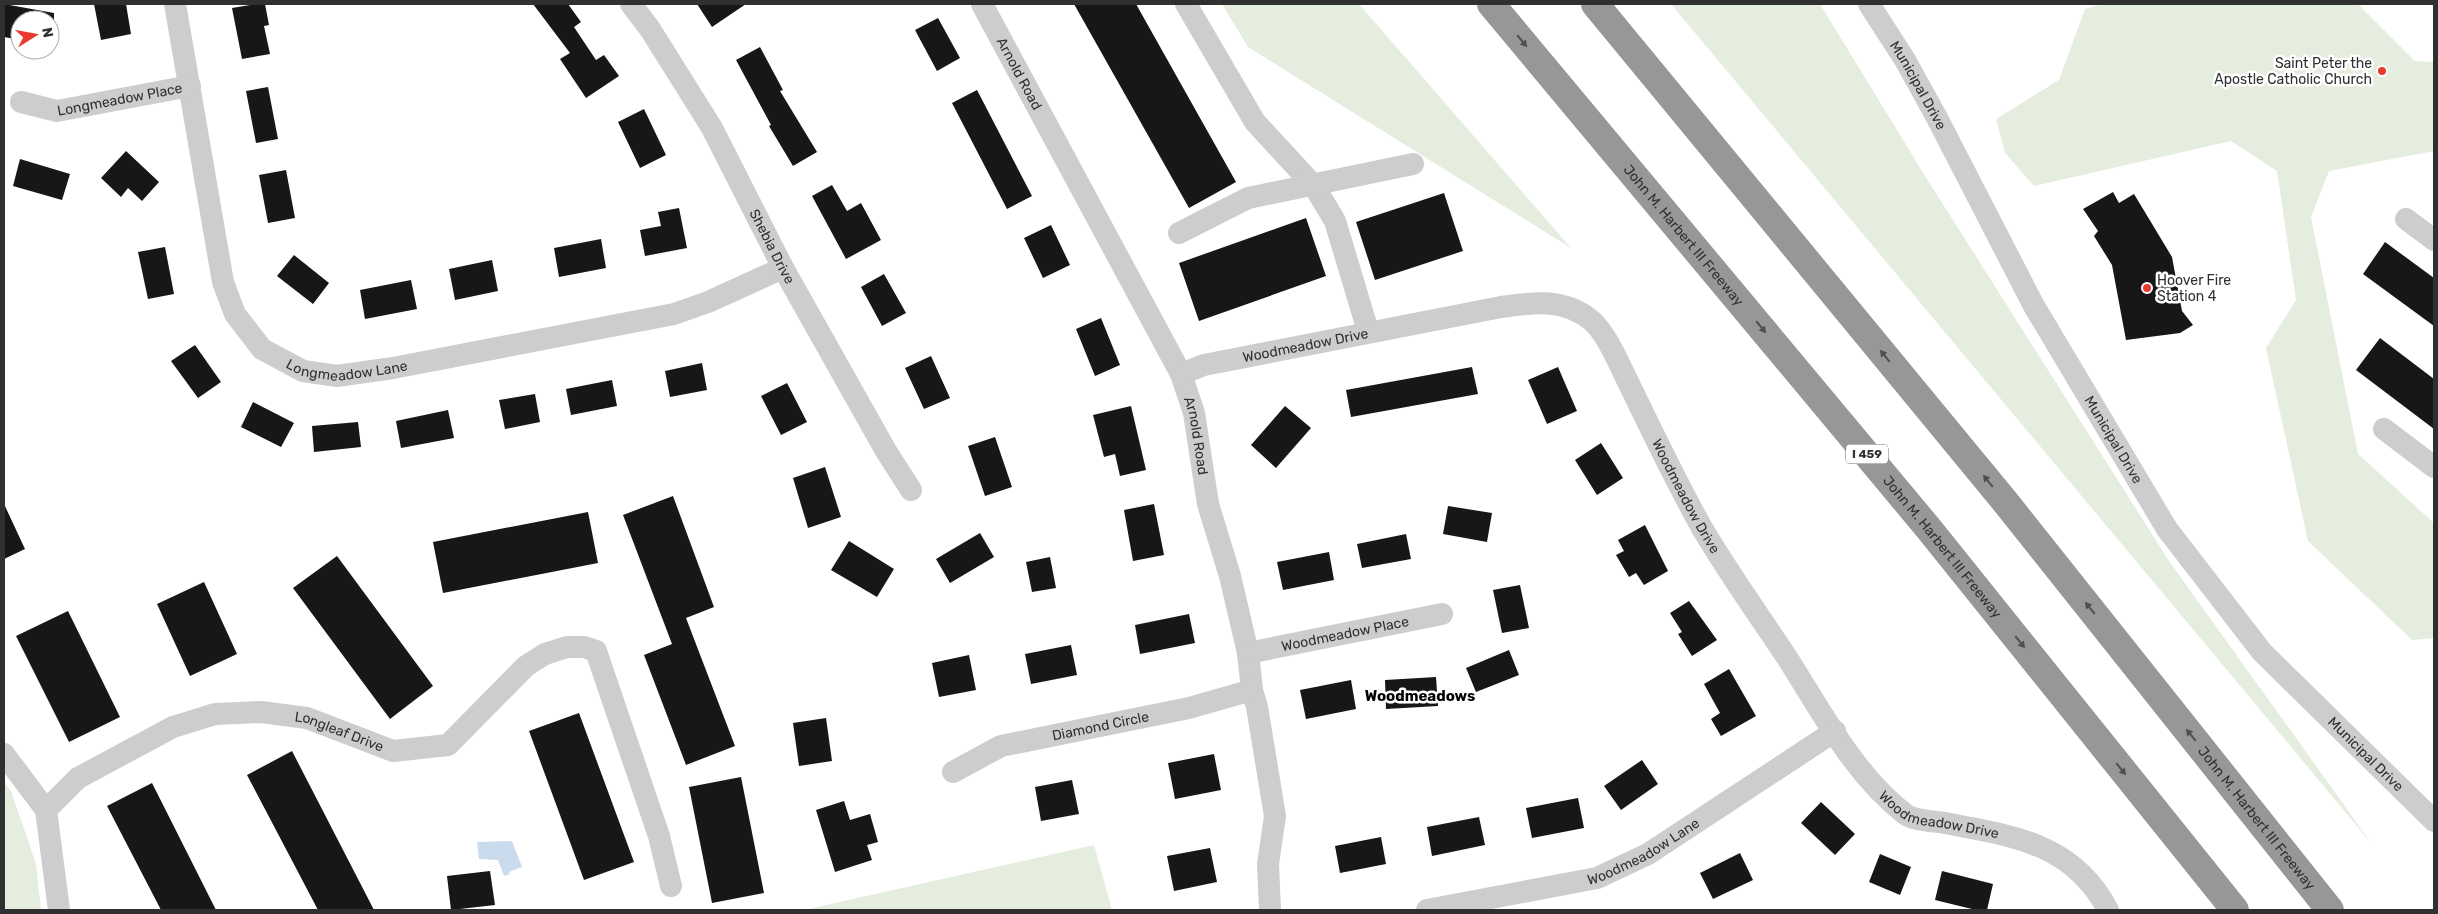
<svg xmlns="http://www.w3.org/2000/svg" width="2438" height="914" viewBox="0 0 2438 914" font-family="Rubik,sans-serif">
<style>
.green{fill:#e4edde}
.water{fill:#cadbed}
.building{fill:#171717}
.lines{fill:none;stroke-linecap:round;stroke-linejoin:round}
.minor{stroke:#cdcdcd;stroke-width:22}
.highway{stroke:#979797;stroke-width:28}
.oneway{fill:#4f4f4f}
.poi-dot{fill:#ea3a30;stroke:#fff;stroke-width:2}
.labels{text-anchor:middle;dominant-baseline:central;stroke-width:5;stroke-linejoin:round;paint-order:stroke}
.shield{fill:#fff;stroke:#6e6e6e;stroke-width:1}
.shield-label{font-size:12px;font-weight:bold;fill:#303030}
.poi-label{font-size:14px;fill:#303030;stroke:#fff;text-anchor:end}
.street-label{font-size:14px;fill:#303030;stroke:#fff}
.neighbourhood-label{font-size:15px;font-weight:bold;fill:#000;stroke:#fff}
</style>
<rect width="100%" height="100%" fill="#fff"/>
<path class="green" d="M1222,4H1359L1571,248L1248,47Z
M1671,4H1820L1925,176L2169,561L2372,844Z
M2103,4H2358L2415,61L2434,62V151L2329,171L2311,217L2358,454L2434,523V638L2412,640L2308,541L2266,348L2296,300L2277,171L2231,141L2034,186L2005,153L1996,119L2059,80L2085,9Z
M4,782L11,791L36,864L41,910H4Z
M1094,845L1112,910H804Z"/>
<path class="water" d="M512,841L522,867L509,872L510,874L504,876L498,860L479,859L477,842Z"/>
<path class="building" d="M4,4L54,13V20H20V40L4,37Z
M94,4H126L131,34L101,40Z
M256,4H265L269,25L264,26L270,54L242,59L232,8Z
M533,4H568L581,22L574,27L596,60L604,55L619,76L586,98L560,59L570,53Z
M697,4H746L712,27Z
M1074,4H1136L1236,182L1189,208Z
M938,18L960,58L937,71L915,30Z
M760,47L783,90L780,91L817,152L793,166L769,126L771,125L736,60Z
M268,87L278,139L256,143L246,91Z
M977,90L1032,196L1007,209L952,103Z
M644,109L666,155L640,168L618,122Z
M126,151L159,182L142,201L128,188L121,197L101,178Z
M20,159L70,174L62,200L13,186Z
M286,170L295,218L268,223L259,175Z
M832,185L847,211L861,203L881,240L846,259L812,196Z
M2113,192L2119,203L2134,194L2172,257L2182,311L2193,325L2180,333L2126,340L2112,265L2094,236L2098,231L2083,209Z
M1444,193L1463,251L1375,280L1356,222Z
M679,208L687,248L645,256L640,230L661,226L658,212Z
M1306,218L1326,276L1199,321L1179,263Z
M1051,225L1070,265L1043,278L1024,238Z
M601,239L606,268L559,277L554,248Z
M2385,242L2434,278V326L2363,274Z
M165,247L174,294L148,299L138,252Z
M294,255L329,283L313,304L277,276Z
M492,260L498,291L455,300L449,269Z
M884,274L906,313L882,326L861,287Z
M411,280L417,309L365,319L360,290Z
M1101,318L1120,365L1095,376L1076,329Z
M2380,338L2434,379V429L2356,370Z
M195,345L221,382L198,398L171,361Z
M931,356L950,398L924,409L905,368Z
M702,363L707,390L670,397L665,371Z
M1472,367L1478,394L1351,417L1346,390Z
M1558,367L1577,411L1547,424L1528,380Z
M612,380L617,406L571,415L566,389Z
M787,383L807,422L781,435L761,396Z
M535,394L540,422L505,429L499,400Z
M253,402L294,423L281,447L241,427Z
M1131,406L1146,470L1120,476L1115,454L1104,457L1093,415Z
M1285,406L1311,428L1276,468L1251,445Z
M448,410L454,438L401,448L396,421Z
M358,422L361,447L314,452L312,426Z
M995,437L1012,487L985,496L968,446Z
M1601,443L1623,478L1597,495L1575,460Z
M825,467L841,517L808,528L793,478Z
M673,496L714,607L686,618L735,746L686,765L644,655L672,644L623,515Z
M4,504L25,549L4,559Z
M1154,504L1164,555L1133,561L1124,510Z
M1448,506L1492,513L1487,542L1443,534Z
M588,512L598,563L443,593L433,542Z
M1645,525L1668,571L1644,585L1636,573L1629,577L1616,555L1624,551L1618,540Z
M980,533L994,557L950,583L936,559Z
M1406,534L1411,559L1362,568L1357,544Z
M849,541L894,569L877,597L831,570Z
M1329,552L1334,580L1283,590L1277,562Z
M337,556L433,686L390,719L293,588Z
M1050,557L1056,588L1032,592L1026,562Z
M204,582L237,654L190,676L157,604Z
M1520,585L1529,628L1502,633L1493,590Z
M1689,601L1717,640L1692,656L1678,634L1682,632L1670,613Z
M68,611L120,717L69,742L16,636Z
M1189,614L1195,643L1140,654L1135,625Z
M1071,645L1077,675L1031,684L1025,654Z
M1509,650L1519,675L1476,692L1466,668Z
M969,655L976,690L939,697L932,663Z
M1729,669L1756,716L1721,736L1711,719L1720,713L1704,684Z
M1436,677L1438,706L1386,709L1385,680Z
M1351,680L1356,709L1306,719L1300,690Z
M579,713L634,862L584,880L529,731Z
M826,718L832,761L799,766L793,723Z
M292,751L374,910H318L247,775Z
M1214,754L1221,790L1175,799L1168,763Z
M1642,760L1658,784L1621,810L1604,786Z
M741,777L764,893L712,903L689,787Z
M1072,780L1079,814L1041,821L1035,787Z
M152,783L216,910H161L107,806Z
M1578,798L1584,828L1532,838L1526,808Z
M844,801L850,820L870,814L878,842L867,845L872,860L835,872L816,810Z
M1821,802L1855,834L1835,855L1801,823Z
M1479,817L1485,845L1432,856L1427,827Z
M1381,837L1386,864L1340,873L1335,846Z
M1210,848L1217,882L1174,891L1167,856Z
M1740,853L1753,880L1713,899L1700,873Z
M1880,854L1911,867L1900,895L1869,882Z
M490,871L495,905L451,910L447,876Z
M1942,871L1993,884L1987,910H1976L1935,900Z"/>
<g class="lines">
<g class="minor">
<path id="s1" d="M175,4L223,282L235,314L262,349L303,371L337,376L393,368L674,314L708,302L783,268"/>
<path id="s2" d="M631,4L650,29L712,128L783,268L886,451L911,490"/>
<path id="s3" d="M982,4L1181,374L1194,413L1208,504L1230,576L1248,653L1252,690L1257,707L1275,816L1268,864L1270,910"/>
<path d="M1186,4L1255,122L1314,186L1335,221L1368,331"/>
<path id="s4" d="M1869,4L1905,60L1936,116L2034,306L2167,529L2262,652L2434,821"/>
<path id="s5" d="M21,102L57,111L190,86"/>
<path d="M2406,219L2434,240"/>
<path d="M1179,233L1248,198L1413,164"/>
<path id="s6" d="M1181,374L1204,365L1501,307C1534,302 1565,298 1592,321C1607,334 1620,366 1629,384C1653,433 1676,482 1702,528C1728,572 1758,614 1786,656C1821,710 1853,774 1905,814C1914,821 1934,821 1945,823C2013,836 2073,843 2108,910"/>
<path d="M2384,429L2434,467"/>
<path id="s7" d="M1248,653L1442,614"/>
<path d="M4,754L46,810"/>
<path id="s8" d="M953,772L1001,746L1189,708L1252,690"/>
<path id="s9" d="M59,910L46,810L78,778L173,727L215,714L261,712L307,718L393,751L448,745L526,666L545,654L567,647H584L596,651L659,836L671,886"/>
<path id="s10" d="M1427,910L1597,878L1648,854L1835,731"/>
</g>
<g class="highway">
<path id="s11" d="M1491,4L1929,529L2235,910"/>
<path id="s12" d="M1595,4L2007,504L2330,910"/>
</g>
</g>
<defs><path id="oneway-solid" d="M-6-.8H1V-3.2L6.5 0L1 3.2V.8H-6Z" transform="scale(1.25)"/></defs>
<g class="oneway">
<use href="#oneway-solid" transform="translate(1522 41) rotate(50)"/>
<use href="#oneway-solid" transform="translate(1761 327) rotate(50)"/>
<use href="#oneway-solid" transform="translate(1885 356) rotate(-129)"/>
<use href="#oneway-solid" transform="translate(1988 481) rotate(-129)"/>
<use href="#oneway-solid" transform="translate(2090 608) rotate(-129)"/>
<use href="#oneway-solid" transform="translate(2020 642) rotate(51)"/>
<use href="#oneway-solid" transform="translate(2191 735) rotate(-129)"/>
<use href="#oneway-solid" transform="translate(2121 769) rotate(51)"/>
</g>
<g class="poi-dot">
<circle cx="2382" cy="71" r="5"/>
<circle cx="2147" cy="288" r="5"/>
</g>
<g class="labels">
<rect class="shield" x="1846" y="444.5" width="42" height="19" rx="4"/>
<g class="shield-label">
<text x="1867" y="454">I 459</text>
</g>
<g class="poi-label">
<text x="2372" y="63">Saint Peter the<tspan x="2372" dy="16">Apostle Catholic Church</tspan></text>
<text x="2157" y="280" text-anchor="start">Hoover Fire<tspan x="2157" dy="16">Station 4</tspan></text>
</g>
<g class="street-label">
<text stroke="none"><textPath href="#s3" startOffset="79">Arnold Road</textPath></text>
<text stroke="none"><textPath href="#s4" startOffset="95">Municipal Drive</textPath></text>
<text stroke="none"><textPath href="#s5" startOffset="101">Longmeadow Place</textPath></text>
<text stroke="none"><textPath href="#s11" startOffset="301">John M. Harbert III Freeway</textPath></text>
<text stroke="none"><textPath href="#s2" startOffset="281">Shebia Drive</textPath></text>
<text stroke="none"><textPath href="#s6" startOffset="128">Woodmeadow Drive</textPath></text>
<text stroke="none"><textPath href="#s1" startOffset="451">Longmeadow Lane</textPath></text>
<text stroke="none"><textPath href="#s3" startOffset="484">Arnold Road</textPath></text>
<text stroke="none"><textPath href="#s4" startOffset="500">Municipal Drive</textPath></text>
<text stroke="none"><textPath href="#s6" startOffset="622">Woodmeadow Drive</textPath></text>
<text stroke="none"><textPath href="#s11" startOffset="706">John M. Harbert III Freeway</textPath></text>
<text stroke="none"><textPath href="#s7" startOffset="99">Woodmeadow Place</textPath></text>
<text stroke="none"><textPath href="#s8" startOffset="156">Diamond Circle</textPath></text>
<text stroke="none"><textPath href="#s9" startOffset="425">Longleaf Drive</textPath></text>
<text stroke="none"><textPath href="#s4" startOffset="905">Municipal Drive</textPath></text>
<text stroke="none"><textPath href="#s6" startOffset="1042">Woodmeadow Drive</textPath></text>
<text stroke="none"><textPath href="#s12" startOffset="1049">John M. Harbert III Freeway</textPath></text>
<text stroke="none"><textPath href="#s10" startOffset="226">Woodmeadow Lane</textPath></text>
</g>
<g class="neighbourhood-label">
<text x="1420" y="696">Woodmeadows</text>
</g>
</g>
<rect width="2438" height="914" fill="none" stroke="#303030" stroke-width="10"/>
<g transform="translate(35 35) rotate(79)"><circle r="24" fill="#ffffff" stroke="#acacac"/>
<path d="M0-4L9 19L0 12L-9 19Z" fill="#ea3a30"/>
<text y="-8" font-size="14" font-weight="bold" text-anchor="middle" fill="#303030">N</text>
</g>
</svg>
